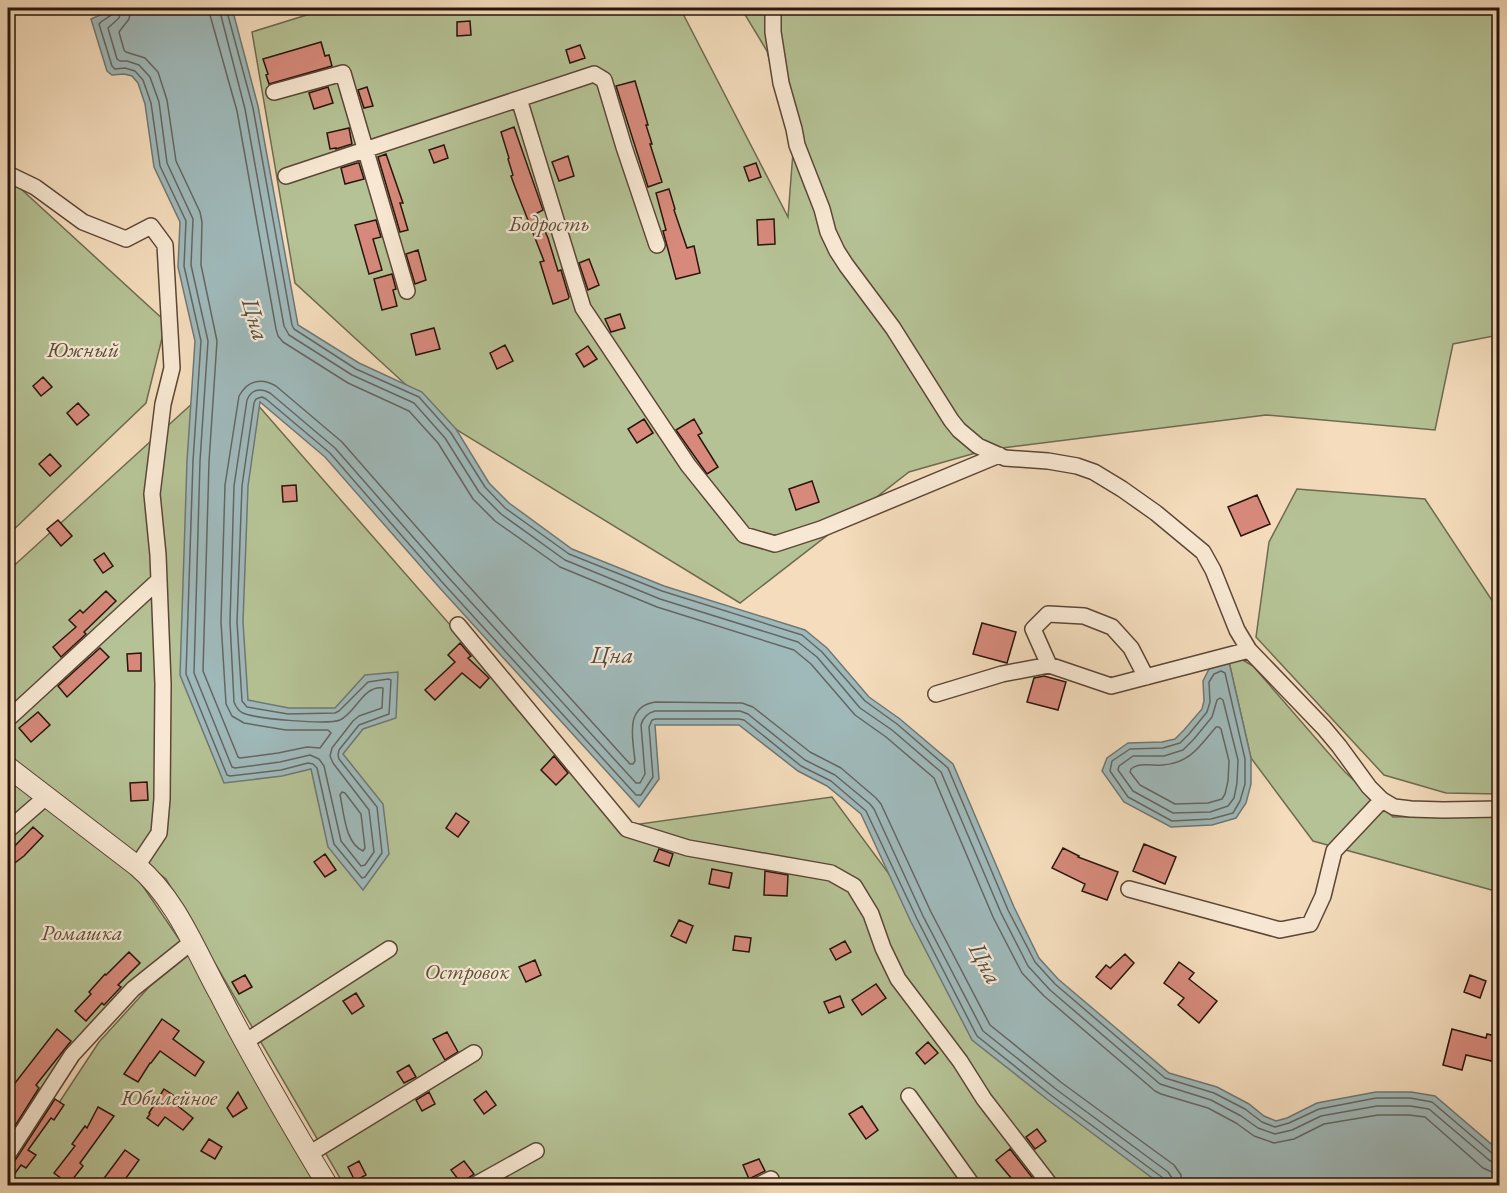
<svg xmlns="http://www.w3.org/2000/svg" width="1507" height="1193" viewBox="0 0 1507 1193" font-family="'EB Garamond',serif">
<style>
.green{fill:#b5c295;stroke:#6f6b50;stroke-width:1.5}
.water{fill:#9fb9ba;stroke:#707774;stroke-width:1.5}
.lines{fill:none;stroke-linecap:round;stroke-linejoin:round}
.shore{stroke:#646662;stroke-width:1.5}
.building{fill:#d78a7c;stroke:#29140a;stroke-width:1.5}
.minor-casing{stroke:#5c4636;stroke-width:18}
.tertiary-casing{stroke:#5c4636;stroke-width:22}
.minor{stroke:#f8e8d3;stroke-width:15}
.tertiary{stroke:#f8e8d3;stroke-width:20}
.labels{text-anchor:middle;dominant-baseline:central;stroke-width:4.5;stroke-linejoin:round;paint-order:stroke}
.park-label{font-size:22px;font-style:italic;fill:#5a513b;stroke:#f8e8d3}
.water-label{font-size:24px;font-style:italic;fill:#524e48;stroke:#f8e8d3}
</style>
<rect width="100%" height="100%" fill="#f4dcbc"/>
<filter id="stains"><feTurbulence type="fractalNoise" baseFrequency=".00333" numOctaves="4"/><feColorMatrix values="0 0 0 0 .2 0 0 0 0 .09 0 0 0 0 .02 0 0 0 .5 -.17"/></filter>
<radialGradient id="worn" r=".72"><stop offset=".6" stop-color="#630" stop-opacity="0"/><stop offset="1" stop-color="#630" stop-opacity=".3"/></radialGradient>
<path class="green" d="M329,8H680L788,217L793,152L767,51L741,8H1499V335L1453,344L1435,430L1266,415L986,450L909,472L740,603L452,427L295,283L252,32Z
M8,177L166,322L146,403L8,535Z
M228,371L626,826L832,797L1043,1082L1165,1185H344L166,879L8,756V571Z
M1297,489L1425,499L1499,611V794L1446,793L1384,775L1256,637L1269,542Z
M1241,659L1253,666L1345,772L1393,817L1499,815V892L1313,841L1251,758L1229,662Z
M8,775L138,879L183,945L92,1034L8,1160Z
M190,954L322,1186H8V1180L99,1042L149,987Z"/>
<path class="water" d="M110,8H232L258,106L298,325L359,363L422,392L456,429L489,483L509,503L572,549L664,586L805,630L827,648L869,697L900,719L953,764L1014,907L1039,958L1058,979L1169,1073L1217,1087L1249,1104L1264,1116L1276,1121L1287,1118L1317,1103L1376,1092H1411L1435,1096L1497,1149L1499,1155V1185L1173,1186L1159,1183L1048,1100L972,1040L911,922L861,814L827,786L798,771L739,725H655L659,779L639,807L438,586L325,457L260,402L248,486L243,622L248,700L289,708H335L365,675L398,672L396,718L363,729L343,754L383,804L389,854L363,890L328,847L311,769L282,776L224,783L180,675L187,461L195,341L178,267L180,222L154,167L145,104L138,83L132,76L124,74L112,75L107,71L91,19L107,12Z
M1229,662L1251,758V784L1246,803L1236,818L1212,825L1171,827L1124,802L1102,771L1107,758L1128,743L1162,742L1175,739L1184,730L1202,709L1204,701L1203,681L1209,669Z"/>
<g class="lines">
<path class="shore" d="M114,8C114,18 104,17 99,24L112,66L115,69L125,68L135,71L143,80L151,103L160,166L186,221L184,266L201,341L193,461L186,674L227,775L230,776L281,770L308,763L313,764L317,768L334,844L362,878L365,877L382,853L377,807L339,759L338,755L339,750L359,725L389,714L391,680L388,679L368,682L339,711L335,713L288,714L247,707L242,701L237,622L242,486L254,403L256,399L262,397L266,399L330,453L442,582L636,795H641L653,777L649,727L652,720L656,719H739L744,720L801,766L831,781L866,811L917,919L977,1036L1052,1096L1163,1178L1165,1181L1166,1186
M122,8L119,18L108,28L117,59L120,61H127L139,65L150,77L159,102L167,163L193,219L191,265L208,341L200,461L194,673L232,767L235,768L280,762L310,755L319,759L324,766L341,841L361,866L365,865L374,852L369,810L333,763L330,756L332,748L353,721L359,716L382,708L383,688C363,685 356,713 340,720C328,725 256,719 243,713C238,711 236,707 234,702L230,622L234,486L247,400C251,390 260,387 270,393L335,448L448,577L636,783H640L645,774L641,725C643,717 647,713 655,711H740L748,714L805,760L835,775L870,804L874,809L923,916L983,1031L1057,1090L1168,1172L1172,1178L1173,1186
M131,8L129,19L119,32L124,50L126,52L145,58L158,72L167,100L176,161L200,212L202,222L201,265L217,341L209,462L203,671L238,757L240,758L278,753L307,747L320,748L331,733L328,730H286L244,723L232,716L226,704L221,622L225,485L239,396C247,381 261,377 276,386L342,442L455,571L630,764H633L635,761C633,739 624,707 655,702L742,703L753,707L810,752L841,768L876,798L881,804L931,912L990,1025L1062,1083L1174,1165L1181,1175L1182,1186
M210,8V15L237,111L276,329L278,336L283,342L348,383L409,411L438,443L473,499L495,521L560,567L657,607L794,650L811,664L855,715L886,737L934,778L993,917L1022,973L1044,996L1155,1091L1161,1094L1208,1108L1236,1123L1254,1136L1274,1143L1294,1139L1324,1124L1378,1115H1409L1425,1117L1483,1168L1492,1172H1500
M219,8L245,109L284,326L289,335L352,375L414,403L445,438L479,492L501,514L565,560L660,599L798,642L817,657L860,708L892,730L941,772L1001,913L1028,966L1050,990L1160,1084L1211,1100L1241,1116L1258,1128L1275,1134L1292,1130L1321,1116L1377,1106H1410L1429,1109L1489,1160L1494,1163H1500
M226,8L253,108L292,325L294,329L356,369L419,397L451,433L485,487L505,508L569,554L662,591L802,635L822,652L865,701L897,724L948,768L1008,910L1035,962L1055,984L1165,1078L1214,1093L1245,1109L1262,1122L1275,1127L1289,1123L1319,1109L1376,1098H1410L1432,1102L1493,1154L1500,1156
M1221,671L1225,673L1245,759V784L1240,801L1233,813L1211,819L1172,821L1128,797L1110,771L1112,761L1130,749L1163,748L1180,743L1189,734L1207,712L1210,702L1209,682L1214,674Z
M1220,698L1223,700L1238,760L1237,783L1234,798L1228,806L1210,812L1173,813L1133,791L1118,770L1119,766L1133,756H1164L1183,750L1194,739L1212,717L1217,700Z
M1216,727H1219L1221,729L1229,761L1228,781L1225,794L1222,799L1208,803L1175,804L1140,785L1130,772L1131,769C1139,762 1153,766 1163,765C1190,763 1200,746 1216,727Z
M342,792L345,793L361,814L365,848L363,851C345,843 344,813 340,795Z"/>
</g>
<path class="building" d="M470,21L471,35L457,36V22Z
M321,42L325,56L329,55L332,66L269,84L266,75L268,74L263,59Z
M580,45L585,58L570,63L566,50Z
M635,81L648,125H646L652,144H650L662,182L648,187L616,86Z
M328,87L333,103L314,109L309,93Z
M367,87L373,106L364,108L358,90Z
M514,127L543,210L537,213L548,238L558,271L561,270L569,297L568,299L553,304L540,262L544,261L515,187L511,176L513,175L508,159L509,158L501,132Z
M349,128L352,144L336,149V148L330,149L327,133Z
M444,145L448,158L434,163L429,150Z
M386,154L403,203H400L408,230L400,232L378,157Z
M568,156L574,176L559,181L552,162Z
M357,163H359L364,179L345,184L341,168Z
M756,163L761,177L749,181L744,167Z
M669,189L675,209L674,210L687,248L694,246L700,273L676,279L663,231L666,230L656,193Z
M774,219L775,244L758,245L757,220Z
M376,220L381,237L373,239L382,270L369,274L355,225Z
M418,250L426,280L415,284L406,254Z
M589,259L599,285L588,290L579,263Z
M392,274L396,289L393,290L397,306L382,310L374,279Z
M620,314L625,328L611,332L605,319Z
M434,328L440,349L416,355L411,334Z
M505,345L513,361L497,369L490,353Z
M588,346L597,359L584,367L576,354Z
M43,377L52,387L41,396L33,386Z
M78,403L89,415L77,425L67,413Z
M644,419L653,433L637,443L628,429Z
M694,419L702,433L698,435L718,467L707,474L676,430Z
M50,454L61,466L50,476L39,464Z
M812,481L819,502L796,510L789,489Z
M296,485L297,501L283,502L282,486Z
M1257,495L1270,524L1241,536L1228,507Z
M58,520L72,536L61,546L47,529Z
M104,553L113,566L103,573L94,560Z
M106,591L116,601L84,632L86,634L61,657L53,647L76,627L69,620L80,610L83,613Z
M982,623L1016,632L1007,663L973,654Z
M460,643L471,656L468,658L489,678L480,688L462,673L435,700L425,690L455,662L448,655Z
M100,648L109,657L67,697L58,686Z
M141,653V671H128L127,654Z
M1044,676L1066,682L1058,710L1027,702L1034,678Z
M38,712L50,725L31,742L19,728Z
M554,756L568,773L556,785L541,770Z
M147,782L148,800L131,801L130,783Z
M456,813L469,822L458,837L446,828Z
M33,827L43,836L24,856L8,868V853Z
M1144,844L1176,857L1165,884L1133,871Z
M1063,848L1079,856L1078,857L1118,872L1107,900L1082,891L1085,884L1052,868Z
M659,849L673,854L669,866L654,861Z
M325,854L336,870L325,877L314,862Z
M712,869L732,873L729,888L709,884Z
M765,871L788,875L787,896L764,895Z
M679,920L693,926L686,943L671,936Z
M735,936L751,938L749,952L733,950Z
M845,941L851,952L836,960L830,949Z
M129,952L140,963L118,985L121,987L104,1005L102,1003L86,1021L75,1011L91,994L89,992L105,974L106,975Z
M1125,954L1134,963L1111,989L1096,977L1106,965L1110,968Z
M535,960L541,975L526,982L519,967Z
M1179,962L1194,973L1189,979L1217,1001L1199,1023L1178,1005L1184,998L1164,983Z
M245,975L252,987L239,994L232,982Z
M1470,975L1486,981L1480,998L1464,992Z
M876,984L886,998L862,1015L852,1000Z
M356,993L364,1006L352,1014L343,1001Z
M840,996L844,1007L829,1013L824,1002Z
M162,1019L179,1031L173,1039L204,1062L195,1076L160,1051L151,1063H150L138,1082L124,1074Z
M57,1029L71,1041L36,1085L39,1088L8,1137V1092Z
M1452,1029L1486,1038L1487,1034L1500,1037V1063L1466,1055L1462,1070L1443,1065Z
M447,1032L458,1052L445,1060L433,1039Z
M928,1042L938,1053L925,1064L916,1053Z
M409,1065L416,1077L404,1083L397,1072Z
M164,1089L176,1097L173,1102L193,1118L183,1130L165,1117L158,1126L147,1118L150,1114L149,1113Z
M486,1091L496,1105L484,1114L474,1100Z
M238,1092L247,1108L233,1117L227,1108Z
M429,1092L435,1104L422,1111L416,1100Z
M55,1099L64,1105L54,1120L51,1118L28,1150L36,1155L26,1168L21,1165L8,1183V1164L12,1163L16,1159Z
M862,1106L878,1130L866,1139L849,1114Z
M98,1107L114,1116L80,1163L83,1166L69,1184L54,1173L75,1146L72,1144L85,1126L87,1128Z
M1037,1129L1046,1141L1035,1149L1026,1137Z
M209,1139L222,1147L215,1159L201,1151Z
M1010,1149L1038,1185H1017L996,1160Z
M125,1150L139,1160L121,1185H99Z
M759,1159L765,1171L749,1179L743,1165Z
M359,1161L366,1175L355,1181L348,1167Z
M464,1161L474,1174L461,1183L451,1170Z"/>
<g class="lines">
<g class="minor-casing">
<path id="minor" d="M773,8V32L781,83L794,129L797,145L822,209L828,232L837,251L846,265L893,328L951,420L959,430L978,446L1005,458L1048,461L1077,466L1094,472L1122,489L1156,513L1203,552L1213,570L1237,630L1249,650L1324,728L1339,746L1369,787L1382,800L1394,807L1411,809L1443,810L1500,809
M274,92L343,73L407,291
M519,99L583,308L688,465L744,535L775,544L821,529L999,455
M8,174L35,187L83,222L126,239L151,226L165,245L172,368L163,404L152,494L158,555L163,684L162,799L159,833L137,866
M286,176L594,74L604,80L624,147L657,245
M458,625L627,829L688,848L831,873L854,886L871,914L883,948L898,979L960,1061L984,1099L1051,1186
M1146,677L1131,648L1112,627L1084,616L1048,614L1033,629L1049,665L1111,686L1249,650
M936,694L1002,674L1049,665
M8,719L159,580
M8,830L46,797
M1129,889L1280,930L1310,924L1323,896L1334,851L1382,800
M245,1042L389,949
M909,1096L973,1186
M8,1154L72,1055L133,989L193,941
M309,1154L474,1053
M473,1186L536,1151
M757,1186L771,1179"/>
</g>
<g class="tertiary-casing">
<path id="tertiary" d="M8,767L137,866C177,900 195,950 220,995C253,1060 290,1123 328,1186"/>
</g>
<use href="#minor" class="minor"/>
<use href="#tertiary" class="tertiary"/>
</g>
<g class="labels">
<g class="park-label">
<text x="549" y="223">Бодрость</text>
<text x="83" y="349">Южный</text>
<text x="82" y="932">Ромашка</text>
<text x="467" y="971">Островок</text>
<text x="169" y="1097">Юбилейное</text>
</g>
<g class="water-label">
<text transform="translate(256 319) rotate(73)">Цна</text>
<text x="612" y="654">Цна</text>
<text transform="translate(986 963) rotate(62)">Цна</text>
</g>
</g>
<rect width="1507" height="1193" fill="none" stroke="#f4dcbc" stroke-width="30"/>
<rect x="9" y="9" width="1489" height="1175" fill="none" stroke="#29140a" stroke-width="3"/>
<rect x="15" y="15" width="1477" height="1163" fill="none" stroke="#29140a" stroke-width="1.5"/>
<rect width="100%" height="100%" filter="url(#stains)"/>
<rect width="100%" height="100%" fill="url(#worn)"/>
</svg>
